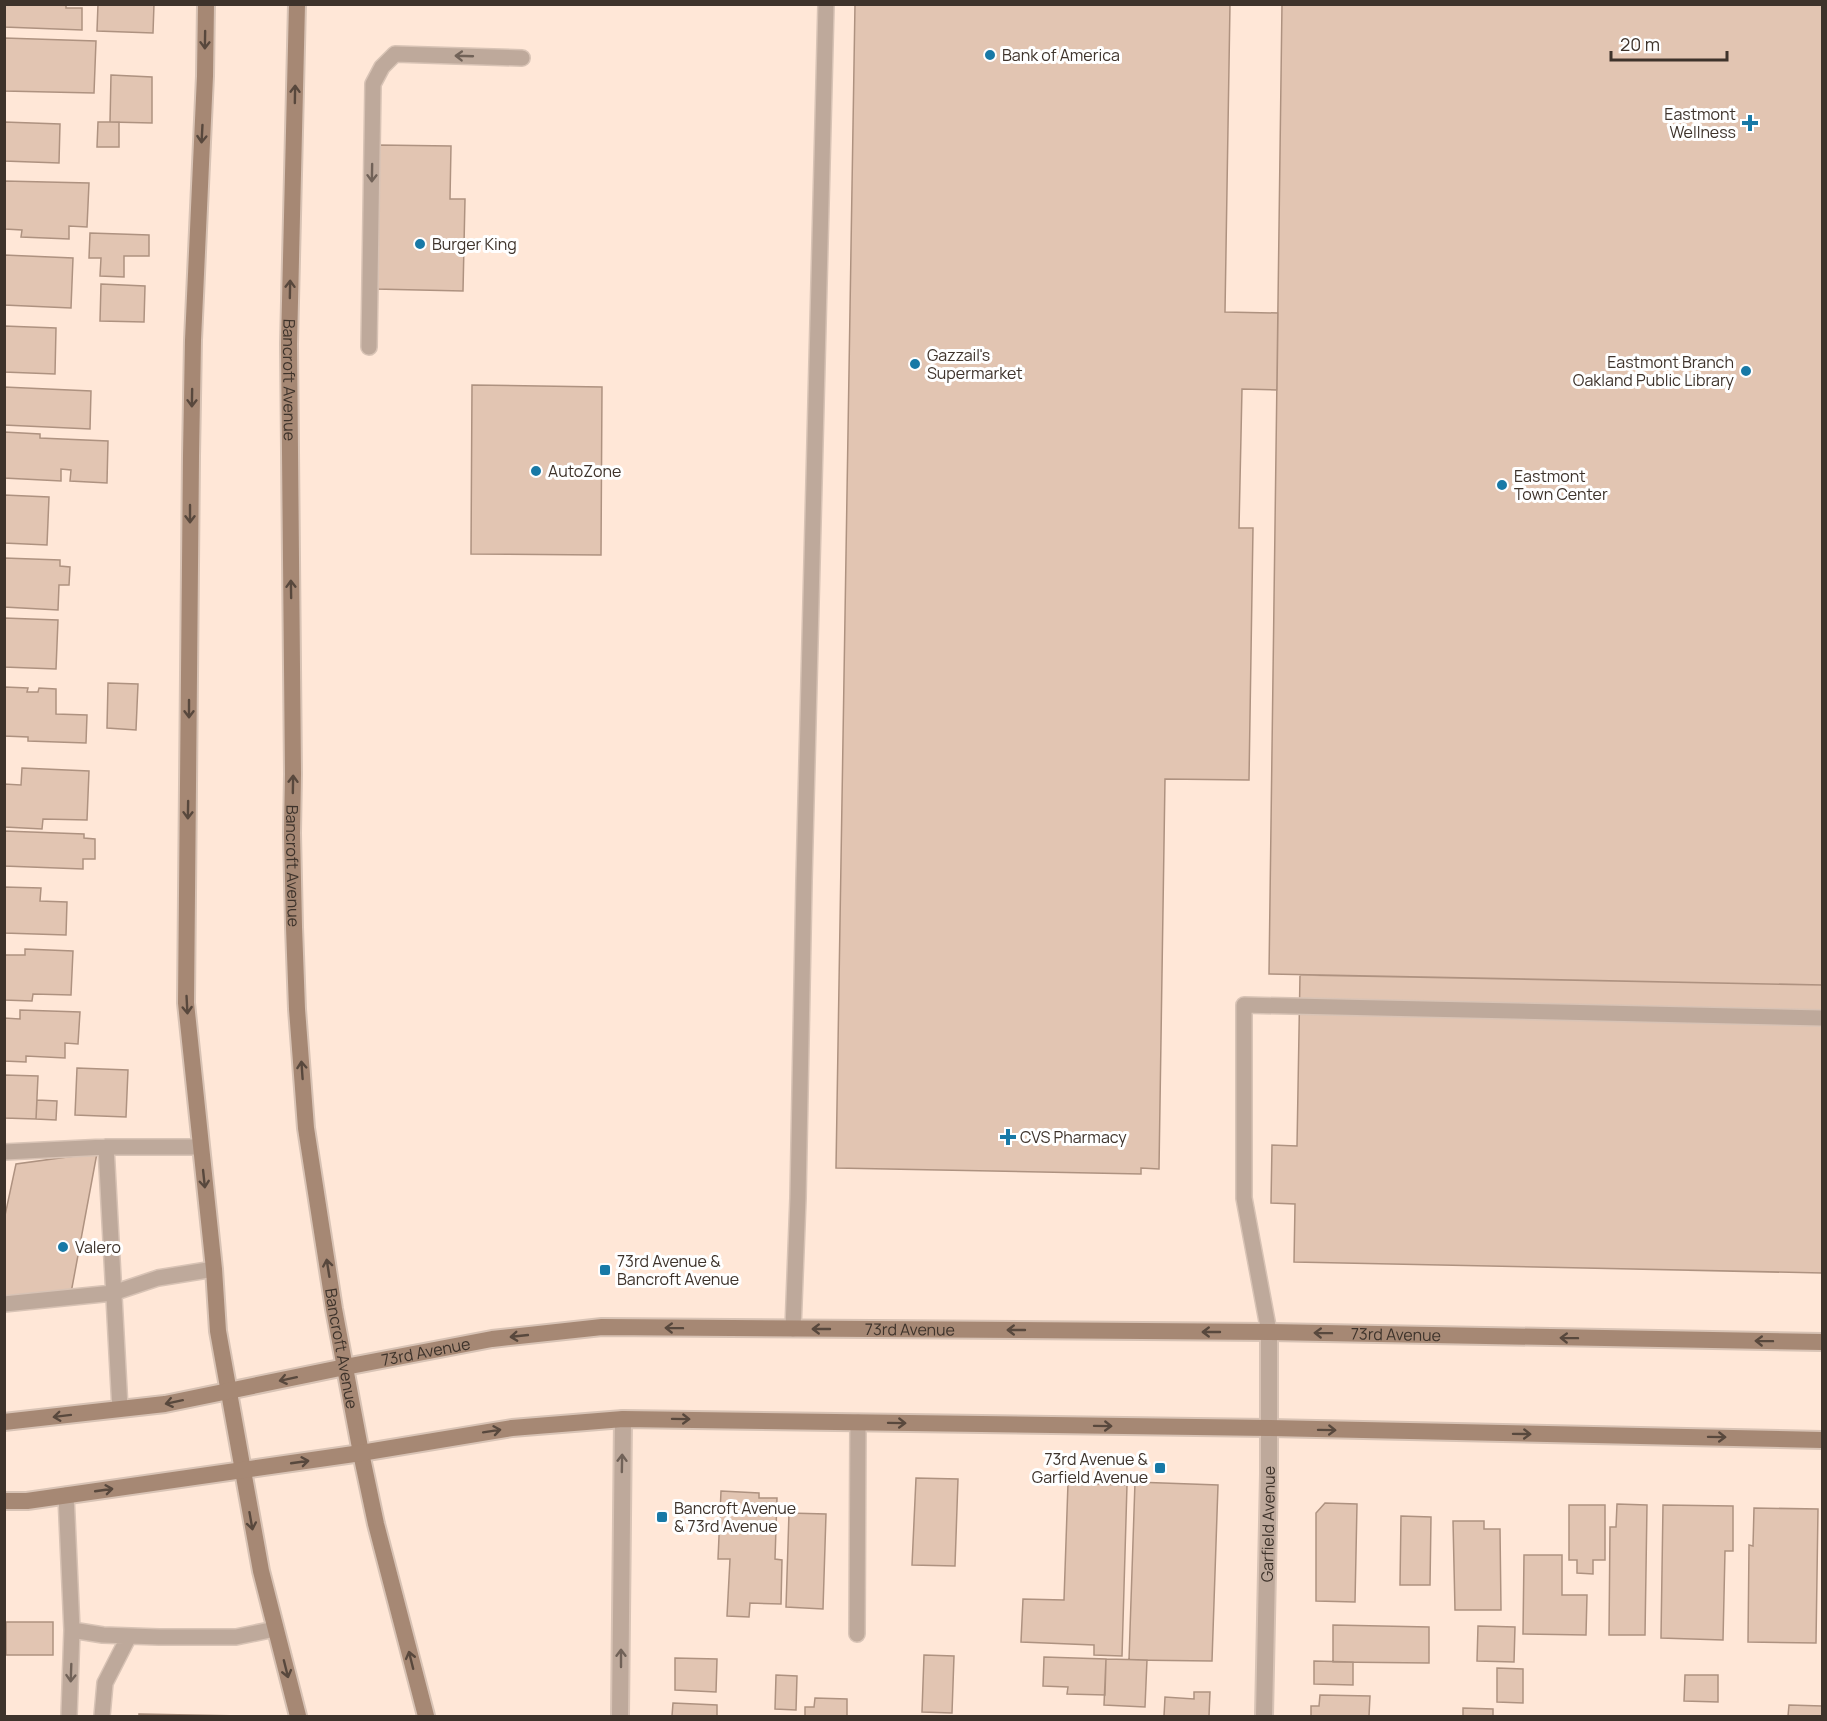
<svg xmlns="http://www.w3.org/2000/svg" width="1827" height="1721" viewBox="0 0 1827 1721" font-family="Manrope,sans-serif">
<style>
.building{fill:#e2c5b2;stroke:#ae9280;stroke-width:1.5}
.lines{fill:none;stroke-linecap:round;stroke-linejoin:round}
.service-casing{stroke:#d8c3b5;stroke-width:18}
.minor-casing{stroke:#d8c3b5;stroke-width:20}
.secondary-casing{stroke:#d8c3b5;stroke-width:20}
.service{stroke:#bea99b;stroke-width:15}
.minor{stroke:#bea99b;stroke-width:16}
.secondary{stroke:#a68874;stroke-width:16}
.oneway{stroke:#58483d}
.oneway2{stroke:#716258}
.poi-dot{fill:#1879a6;stroke:#fff;stroke-width:2}
.labels{text-anchor:middle;dominant-baseline:central;stroke-width:6;stroke-linejoin:round;paint-order:stroke}
.poi-label{font-size:16px;fill:#3e332b;stroke:#fff;text-anchor:start}
.street-label{font-size:16px;fill:#3e332b;stroke:#fff}
</style>
<rect width="100%" height="100%" fill="#ffe7d7"/>
<path class="building" d="M4,4H66V8H82V30L4,27Z
M98,4H154L153,33L97,31Z
M855,4H1230L1225,312L1278,313L1277,390L1242,389L1239,528H1253L1249,780L1165,779L1159,1169L1141,1168V1174L836,1168Z
M1282,4H1822V985L1269,974Z
M4,38L96,41L94,93L4,91Z
M111,75L152,77V123L110,122Z
M4,122L60,124L59,163L4,161Z
M98,122H119V147H97Z
M378,145L451,146L450,199H465L463,291L375,289Z
M4,181L89,183L87,227L69,226V239L21,237L22,230L5,229Z
M90,233L149,235V256H124V277L100,276L101,258H89Z
M4,255L73,258L71,308L4,305Z
M101,284L145,286L144,322L100,321Z
M4,326L56,328L55,374L4,372Z
M472,385L602,387L601,555L471,554Z
M4,387L91,391L90,429L4,425Z
M4,432L40,434V438L108,441L107,483L70,481L71,470L61,469V481L4,478Z
M4,495L49,497L47,545L4,543Z
M4,558L60,560V566L70,567L69,585H59L58,610L4,607Z
M4,618L58,620L56,669L4,667Z
M108,683L138,684L136,730L107,728Z
M5,687L28,688L27,692H38L39,688L56,689V714L87,715L86,743L28,741V737L4,736Z
M22,768L89,771L87,820L43,819L42,829L5,827L4,784L21,785Z
M4,831L84,834V838L95,839V859H83V869L4,866Z
M4,887L41,888L40,901L67,902L66,935L4,933Z
M25,949L73,951L71,995L33,994L32,1001L4,1000V955H25Z
M1300,975L1822,985V1273L1294,1262L1295,1204L1271,1203L1272,1145L1297,1146Z
M20,1010L80,1012L78,1044L65,1043V1058L26,1056V1062L4,1061V1018L20,1019Z
M77,1068L128,1070L126,1117L75,1115Z
M4,1075L38,1076L36,1119L4,1118Z
M37,1100L57,1101L56,1120L36,1119Z
M97,1153L71,1293L4,1298V1220L16,1164Z
M916,1478L958,1479L955,1566L912,1565Z
M1135,1482L1218,1485L1212,1661L1129,1660Z
M1068,1483L1127,1485L1122,1656L1094,1655V1645L1021,1642L1023,1599L1064,1600Z
M721,1491L759,1493V1498H777L775,1559L782,1560L781,1604L750,1603L749,1617L727,1616L730,1559H718Z
M1325,1503L1357,1504L1355,1602L1316,1601V1513Z
M1617,1504L1647,1505L1645,1635H1609L1610,1527H1616Z
M1569,1505H1605V1560H1593V1574L1577,1573V1560H1569Z
M1663,1505L1733,1506V1551H1725L1723,1640L1661,1638Z
M1754,1508L1818,1509L1816,1643L1748,1642L1749,1545L1753,1546Z
M789,1513L826,1514L823,1609L786,1607Z
M1401,1516L1431,1517L1430,1585H1400Z
M1453,1521H1484V1529H1500L1501,1610H1455Z
M1524,1555H1562V1595H1587L1586,1635L1523,1634Z
M6,1622H53V1655H6Z
M1333,1625L1429,1627V1663L1333,1662Z
M1478,1626L1515,1627L1514,1662L1477,1661Z
M924,1655L954,1656L952,1713L922,1712Z
M1044,1657L1106,1659L1105,1695L1067,1694L1068,1687L1043,1686Z
M675,1658L717,1659L716,1692L675,1690Z
M1106,1659L1147,1660L1145,1707L1104,1705Z
M1314,1661L1353,1662V1685L1314,1684Z
M1497,1668L1523,1669V1703L1497,1702Z
M776,1675L797,1676L796,1710L775,1709Z
M1685,1675H1718V1702L1684,1701Z
M1194,1692H1210L1209,1716H1164L1165,1697L1194,1699Z
M1320,1695L1370,1696L1369,1716H1311V1706H1319Z
M815,1698L847,1699V1716H805V1707H814Z
M673,1703L717,1705V1716H672Z
M1789,1705L1822,1706V1716H1788Z
M1463,1708L1493,1709V1716H1463Z
M139,1714L243,1716H139Z"/>
<g class="lines">
<g class="service-casing">
<path id="service" d="M369,347L373,84L382,67L395,54L522,58
M106,1147L120,1409
M4,1152L106,1147H200
M4,1304L113,1293L158,1278L214,1269
M793,1329L798,1198L804,881L826,4
M1269,1332L1244,1198V1005L1822,1018
M66,1495L72,1630L69,1716
M72,1630L103,1635L159,1637H236L275,1629
M857,1634L858,1422
M102,1716L105,1683L129,1636"/>
</g>
<g class="minor-casing">
<g id="minor">
<path d="M620,1716L623,1419"/>
<path id="s1" d="M1264,1716L1269,1474V1332"/>
</g>
</g>
<g class="secondary-casing">
<g id="secondary">
<path d="M206,4L205,76L193,340L191,456L186,1003L214,1269L218,1331L261,1571L298,1716"/>
<path id="s2" d="M297,4L289,344L293,774L292,833L294,927L297,1009L306,1128L334,1309L361,1453L376,1524L426,1716"/>
<path id="s3" d="M4,1422L165,1404L345,1367L492,1339L602,1327L1269,1332L1822,1342"/>
<path d="M4,1501H27L361,1453L512,1428L623,1419L1268,1428L1822,1440"/>
</g>
</g>
<use href="#service" class="service"/>
<use href="#minor" class="minor"/>
<use href="#secondary" class="secondary"/>
</g>
<defs><path id="oneway-shaft" d="M-6 0H5M1.5-3L5.5 0L1.5 3" fill="none" stroke-width="1.6" stroke-linecap="round" stroke-linejoin="round" transform="scale(1.5)"/></defs>
<g class="oneway">
<use href="#oneway-shaft" transform="translate(205 40) rotate(91)"/>
<use href="#oneway-shaft" transform="translate(295 94) rotate(-89)"/>
<use href="#oneway-shaft" transform="translate(202 134) rotate(93)"/>
<use href="#oneway-shaft" transform="translate(290 289) rotate(-89)"/>
<use href="#oneway-shaft" transform="translate(192 398) rotate(91)"/>
<use href="#oneway-shaft" transform="translate(190 514) rotate(90)"/>
<use href="#oneway-shaft" transform="translate(291 589) rotate(-91)"/>
<use href="#oneway-shaft" transform="translate(189 709) rotate(90)"/>
<use href="#oneway-shaft" transform="translate(293 784) rotate(-89)"/>
<use href="#oneway-shaft" transform="translate(188 810) rotate(91)"/>
<use href="#oneway-shaft" transform="translate(187 1005) rotate(87)"/>
<use href="#oneway-shaft" transform="translate(302 1070) rotate(-94)"/>
<use href="#oneway-shaft" transform="translate(204 1179) rotate(84)"/>
<use href="#oneway-shaft" transform="translate(328 1268) rotate(-99)"/>
<use href="#oneway-shaft" transform="translate(674 1328) rotate(-179)"/>
<use href="#oneway-shaft" transform="translate(821 1329) rotate(-180)"/>
<use href="#oneway-shaft" transform="translate(1016 1330) rotate(-180)"/>
<use href="#oneway-shaft" transform="translate(1211 1332) rotate(-180)"/>
<use href="#oneway-shaft" transform="translate(1323 1333) rotate(-179)"/>
<use href="#oneway-shaft" transform="translate(519 1336) rotate(174)"/>
<use href="#oneway-shaft" transform="translate(1569 1338) rotate(-179)"/>
<use href="#oneway-shaft" transform="translate(1764 1341) rotate(-179)"/>
<use href="#oneway-shaft" transform="translate(288 1379) rotate(168)"/>
<use href="#oneway-shaft" transform="translate(174 1402) rotate(168)"/>
<use href="#oneway-shaft" transform="translate(62 1416) rotate(173)"/>
<use href="#oneway-shaft" transform="translate(681 1419) rotate(1)"/>
<use href="#oneway-shaft" transform="translate(897 1423) rotate(1)"/>
<use href="#oneway-shaft" transform="translate(1103 1426) rotate(1)"/>
<use href="#oneway-shaft" transform="translate(1327 1430) rotate(1)"/>
<use href="#oneway-shaft" transform="translate(492 1431) rotate(-9)"/>
<use href="#oneway-shaft" transform="translate(1522 1434) rotate(1)"/>
<use href="#oneway-shaft" transform="translate(1717 1437) rotate(1)"/>
<use href="#oneway-shaft" transform="translate(300 1462) rotate(-8)"/>
<use href="#oneway-shaft" transform="translate(104 1490) rotate(-8)"/>
<use href="#oneway-shaft" transform="translate(251 1521) rotate(80)"/>
<use href="#oneway-shaft" transform="translate(411 1660) rotate(-104)"/>
<use href="#oneway-shaft" transform="translate(286 1669) rotate(76)"/>
</g>
<g class="oneway2">
<use href="#oneway-shaft" transform="translate(464 56) rotate(-178)"/>
<use href="#oneway-shaft" transform="translate(372 173) rotate(91)"/>
<use href="#oneway-shaft" transform="translate(622 1463) rotate(-89)"/>
<use href="#oneway-shaft" transform="translate(621 1658) rotate(-90)"/>
<use href="#oneway-shaft" transform="translate(71 1673) rotate(92)"/>
</g>
<g class="poi-dot">
<circle cx="990" cy="55" r="6"/>
<path d="M1747 114h6v6h6v6h-6v6h-6v-6h-6v-6h6z"/>
<circle cx="420" cy="244" r="6"/>
<circle cx="915" cy="364" r="6"/>
<circle cx="1746" cy="371" r="6"/>
<circle cx="536" cy="471" r="6"/>
<circle cx="1502" cy="485" r="6"/>
<path d="M1005 1128h6v6h6v6h-6v6h-6v-6h-6v-6h6z"/>
<circle cx="63" cy="1247" r="6"/>
<rect x="599" y="1264" width="12" height="12" rx="3"/>
<rect x="1154" y="1462" width="12" height="12" rx="3"/>
<rect x="656" y="1511" width="12" height="12" rx="3"/>
</g>
<g class="labels">
<g class="poi-label">
<text x="1002" y="55">Bank of America</text>
<text x="1736" y="114" text-anchor="end">Eastmont<tspan x="1736" dy="18">Wellness</tspan></text>
<text x="432" y="244">Burger King</text>
<text x="927" y="355">Gazzail's<tspan x="927" dy="18">Supermarket</tspan></text>
<text x="1734" y="362" text-anchor="end">Eastmont Branch<tspan x="1734" dy="18">Oakland Public Library</tspan></text>
<text x="548" y="471">AutoZone</text>
<text x="1514" y="476">Eastmont<tspan x="1514" dy="18">Town Center</tspan></text>
<text x="1020" y="1137">CVS Pharmacy</text>
<text x="75" y="1247">Valero</text>
<text x="617" y="1261">73rd Avenue &amp;<tspan x="617" dy="18">Bancroft Avenue</tspan></text>
<text x="1148" y="1459" text-anchor="end">73rd Avenue &amp;<tspan x="1148" dy="18">Garfield Avenue</tspan></text>
<text x="674" y="1508">Bancroft Avenue<tspan x="674" dy="18">&amp; 73rd Avenue</tspan></text>
</g>
<g class="street-label">
<text stroke="none"><textPath href="#s2" startOffset="376">Bancroft Avenue</textPath></text>
<text stroke="none"><textPath href="#s2" startOffset="862">Bancroft Avenue</textPath></text>
<text stroke="none"><textPath href="#s3" startOffset="914">73rd Avenue</textPath></text>
<text stroke="none"><textPath href="#s3" startOffset="1400">73rd Avenue</textPath></text>
<text stroke="none"><textPath href="#s2" startOffset="1348">Bancroft Avenue</textPath></text>
<text stroke="none"><textPath href="#s3" startOffset="428">73rd Avenue</textPath></text>
<text stroke="none"><textPath href="#s1" startOffset="192">Garfield Avenue</textPath></text>
</g>
</g>
<rect width="1827" height="1721" fill="none" stroke="#3e332b" stroke-width="12"/>
<path d="M1611 51v9h116v-9" fill="none" stroke="#3e332b" stroke-width="3"/>
<text x="1620" y="51" font-size="18" fill="#3e332b" stroke="#ffffff" stroke-width="4.5" paint-order="stroke">20 m</text>
</svg>
